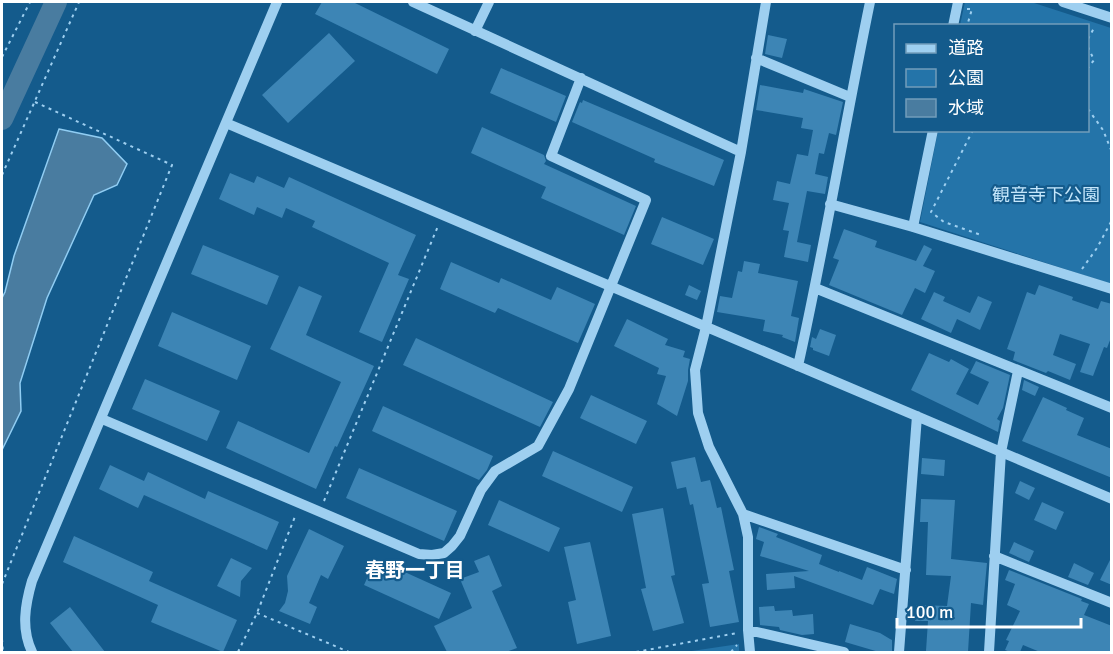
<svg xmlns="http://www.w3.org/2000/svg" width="1113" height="654" viewBox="0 0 1113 654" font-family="Signika,'Noto Sans JP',sans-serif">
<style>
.green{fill:#2474a9}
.water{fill:#497ca0;stroke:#90cdf3;stroke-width:1.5}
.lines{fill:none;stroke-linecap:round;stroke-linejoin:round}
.river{stroke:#497ca0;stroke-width:22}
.building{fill:#3d85b5}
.path{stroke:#9ecff0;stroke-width:2;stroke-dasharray:3 4.5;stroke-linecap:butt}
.minor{stroke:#9ecff0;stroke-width:10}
.labels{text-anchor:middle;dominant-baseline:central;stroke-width:4.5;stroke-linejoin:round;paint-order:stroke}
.park-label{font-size:18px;fill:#c4e6fb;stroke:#145b8c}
.neighbourhood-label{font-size:20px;font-weight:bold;fill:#fff;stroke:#145b8c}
</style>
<rect width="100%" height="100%" fill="#145b8c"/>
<path class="green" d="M965,2H1031L1111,28V284L920,222L938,131L1088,130V26L960,25Z
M739,644V652H685Z"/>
<path class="water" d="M59,129L102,138L127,164L117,185L94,195L47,298L20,383L21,411L2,450V298L5,292L14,256Z"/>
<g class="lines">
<path class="river" d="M2,119L56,2"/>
</g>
<path class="building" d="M322,2H353L449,49L437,74L315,14Z
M329,33L355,61L288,123L262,95Z
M768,35L787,39L782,58L765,54Z
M501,68L566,96L556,122L490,93Z
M760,85L803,93L804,89L843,102L836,135L829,133L824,154L819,153L815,174L828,177L825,194L807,191L797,242L811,245L808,262L784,257L789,231L783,230L789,203L773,200L777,181L790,184L797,154L808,156L813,130L801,128L803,118L756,110Z
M583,100L724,160L714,186L654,162L655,159L572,122L580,102L582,103Z
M482,127L544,155L546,161L544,164L636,206L624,235L541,198L546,187L471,153Z
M230,173L254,183L257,176L284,188L289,177L416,235L398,275L409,279L382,342L359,332L389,263L312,227L315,221L286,208L282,218L257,207L254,215L219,199Z
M662,217L714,239L703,265L651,244Z
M844,229L877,241L875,247L916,261L924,245L932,249L923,266L935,271L925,293L915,288L902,315L829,285L839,260L833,258Z
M203,245L279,276L267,305L191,274Z
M744,261L760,264L758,273L798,281L791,316L799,318L795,342L782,337L783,335L763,331L765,320L717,312L720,296L732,298L738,271L742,272Z
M451,262L499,283L501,278L551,300L557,287L595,304L578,343L498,308L495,313L440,289Z
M689,285L701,291L697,300L685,295Z
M1039,285L1073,297L1072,300L1098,309L1101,301L1112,304V335L1107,348L1104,347L1093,376L1080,372L1090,344L1060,334L1053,355L1076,364L1070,380L1048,371L1046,373L1013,360L1015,352L1007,349L1027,292L1035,295Z
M299,286L322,296L306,335L374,366L337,447L335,446L316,489L226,448L238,421L309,453L341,382L270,349Z
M934,292L945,297L943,301L970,313L978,296L992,302L980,330L957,319L951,333L921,319Z
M172,312L251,346L237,380L158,346Z
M627,319L668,339L665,345L685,351L683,357L690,359L688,370V381L677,416L657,404L666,376L657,374L659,368L614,346Z
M820,329L836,335L829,356L813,350V348L810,347L812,337L816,339Z
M416,338L553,402L540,427L403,365Z
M929,353L949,362L951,359L969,369L956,394L978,405L989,382L970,373L976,361L1010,375L1003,408L997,419L1000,421L998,432L911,390Z
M145,379L220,411L207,441L132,409Z
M1024,380L1039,387L1035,396L1022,390Z
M591,395L647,421L636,444L580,418Z
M1043,397L1067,408L1066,410L1084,418L1077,435L1112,449V478L1022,441Z
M383,406L493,456L487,470L479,480L372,431Z
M553,451L633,487L622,512L542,476Z
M695,457L701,482L710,480L717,508L721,507L734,570L729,571L739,622L710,627L702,584L709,583L693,504L690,505L686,487L677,489L671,462Z
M922,458L945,460L944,476L921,474Z
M110,465L144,481L148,472L205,499L208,491L279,522L267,550L144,495L138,508L99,489Z
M359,468L457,511L444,541L346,498Z
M1020,481L1035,488L1029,500L1015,493Z
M921,499L955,500L951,559L987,563L983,605L971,603L968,652L926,651L928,621H915L916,605L947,606L951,576L926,575L928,522H920Z
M499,500L560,528L549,552L488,525Z
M1042,502L1064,512L1056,530L1034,520Z
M663,508L675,575L671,576L684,623L653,631L641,589L646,588L632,514Z
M759,527L778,534L776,537L822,555L819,564L839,572V571L862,580L867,567L897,579L894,594L880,589L873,605L794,576L795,588L767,590L766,574L809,571L760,556L764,542L756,539Z
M309,529L344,546L328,579L321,575L309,603L317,607L310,624L279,611L285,603L288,591L287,576Z
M74,536L153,572L149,581L237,620L223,652L151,622L158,605L63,562Z
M590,542L611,636L577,644L568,602L576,600L564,547Z
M1014,542L1034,551L1029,562L1009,553Z
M489,555L502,586L492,591L517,648L506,652H447L434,626L472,608L460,579L479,572L474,561Z
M1112,556V585L1100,580Z
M231,558L252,568L241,581L240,597L217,586Z
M376,559L451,593L439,619L364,585Z
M1074,563L1094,573L1088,585L1068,577Z
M1009,570L1082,599L1081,601L1089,604L1084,615L1112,626V652H1040L1023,645L1020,652H1010L1005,650L1009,641L1006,640L1020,611L1007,605L1015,584L1005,580Z
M774,606L775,611L792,610L793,616L813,614L814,634L802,635L780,630L779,627L760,625L759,607Z
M70,607L105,652H73L50,623Z
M850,624L880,633L890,639L892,640V652H879L845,642Z"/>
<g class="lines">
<path class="path" d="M967,9H972L967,26
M1088,39L1094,28
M1088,47L1094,60L1088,68
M2,57L30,2
M1088,109L1103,130L1112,152
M973,130L931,212L944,222L981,235
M2,175L79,2
M1082,269L1097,248L1112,220
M324,501L438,226
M2,584L172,165L35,102
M257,613L349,652
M2,639L3,652
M238,652L257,613L296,514
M636,652L737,633
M731,652L737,645"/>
<path class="minor" d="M413,2L741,152
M1063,2L1112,18
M953,26L958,2
M475,31L489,2
M756,58L850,97
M226,123L1112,499
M830,204L913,227L1112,289
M913,227L933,130
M815,288L1112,408
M798,366C825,245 845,123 870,2
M102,419L419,554L432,555L444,553L452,546L460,536L481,490L495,471L538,446L569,389L646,200L551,156L581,78
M743,514L906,570
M994,556L1112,603
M748,630L844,652
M32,652C21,629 25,605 32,581L277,2
M750,652L748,630V537L743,514L709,447L698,413L695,370L706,327L741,152L766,2
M899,652L917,416
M989,652L1001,452L1018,371"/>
</g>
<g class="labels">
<g class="park-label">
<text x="1046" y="195">観音寺下公園</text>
</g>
<g class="neighbourhood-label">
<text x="415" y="570">春野一丁目</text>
</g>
</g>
<rect width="1113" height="654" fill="none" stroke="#ffffff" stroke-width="6"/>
<rect x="894" y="24" width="195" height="108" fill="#145b8c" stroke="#729dba" stroke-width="1.5"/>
<rect x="906" y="44" width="30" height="9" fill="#9ecff0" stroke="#729dba" stroke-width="1.5"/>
<text x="948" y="54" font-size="18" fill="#ffffff">道路</text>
<rect x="906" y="69" width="30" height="18" fill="#2474a9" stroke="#729dba" stroke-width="1.5"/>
<text x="948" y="84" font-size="18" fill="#ffffff">公園</text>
<rect x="906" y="99" width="30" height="18" fill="#497ca0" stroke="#729dba" stroke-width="1.5"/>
<text x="948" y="114" font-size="18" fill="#ffffff">水域</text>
<path d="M897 618v9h184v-9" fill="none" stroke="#ffffff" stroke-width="3"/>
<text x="906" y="618" font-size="18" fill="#ffffff" stroke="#145b8c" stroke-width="4.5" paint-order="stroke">100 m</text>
</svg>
